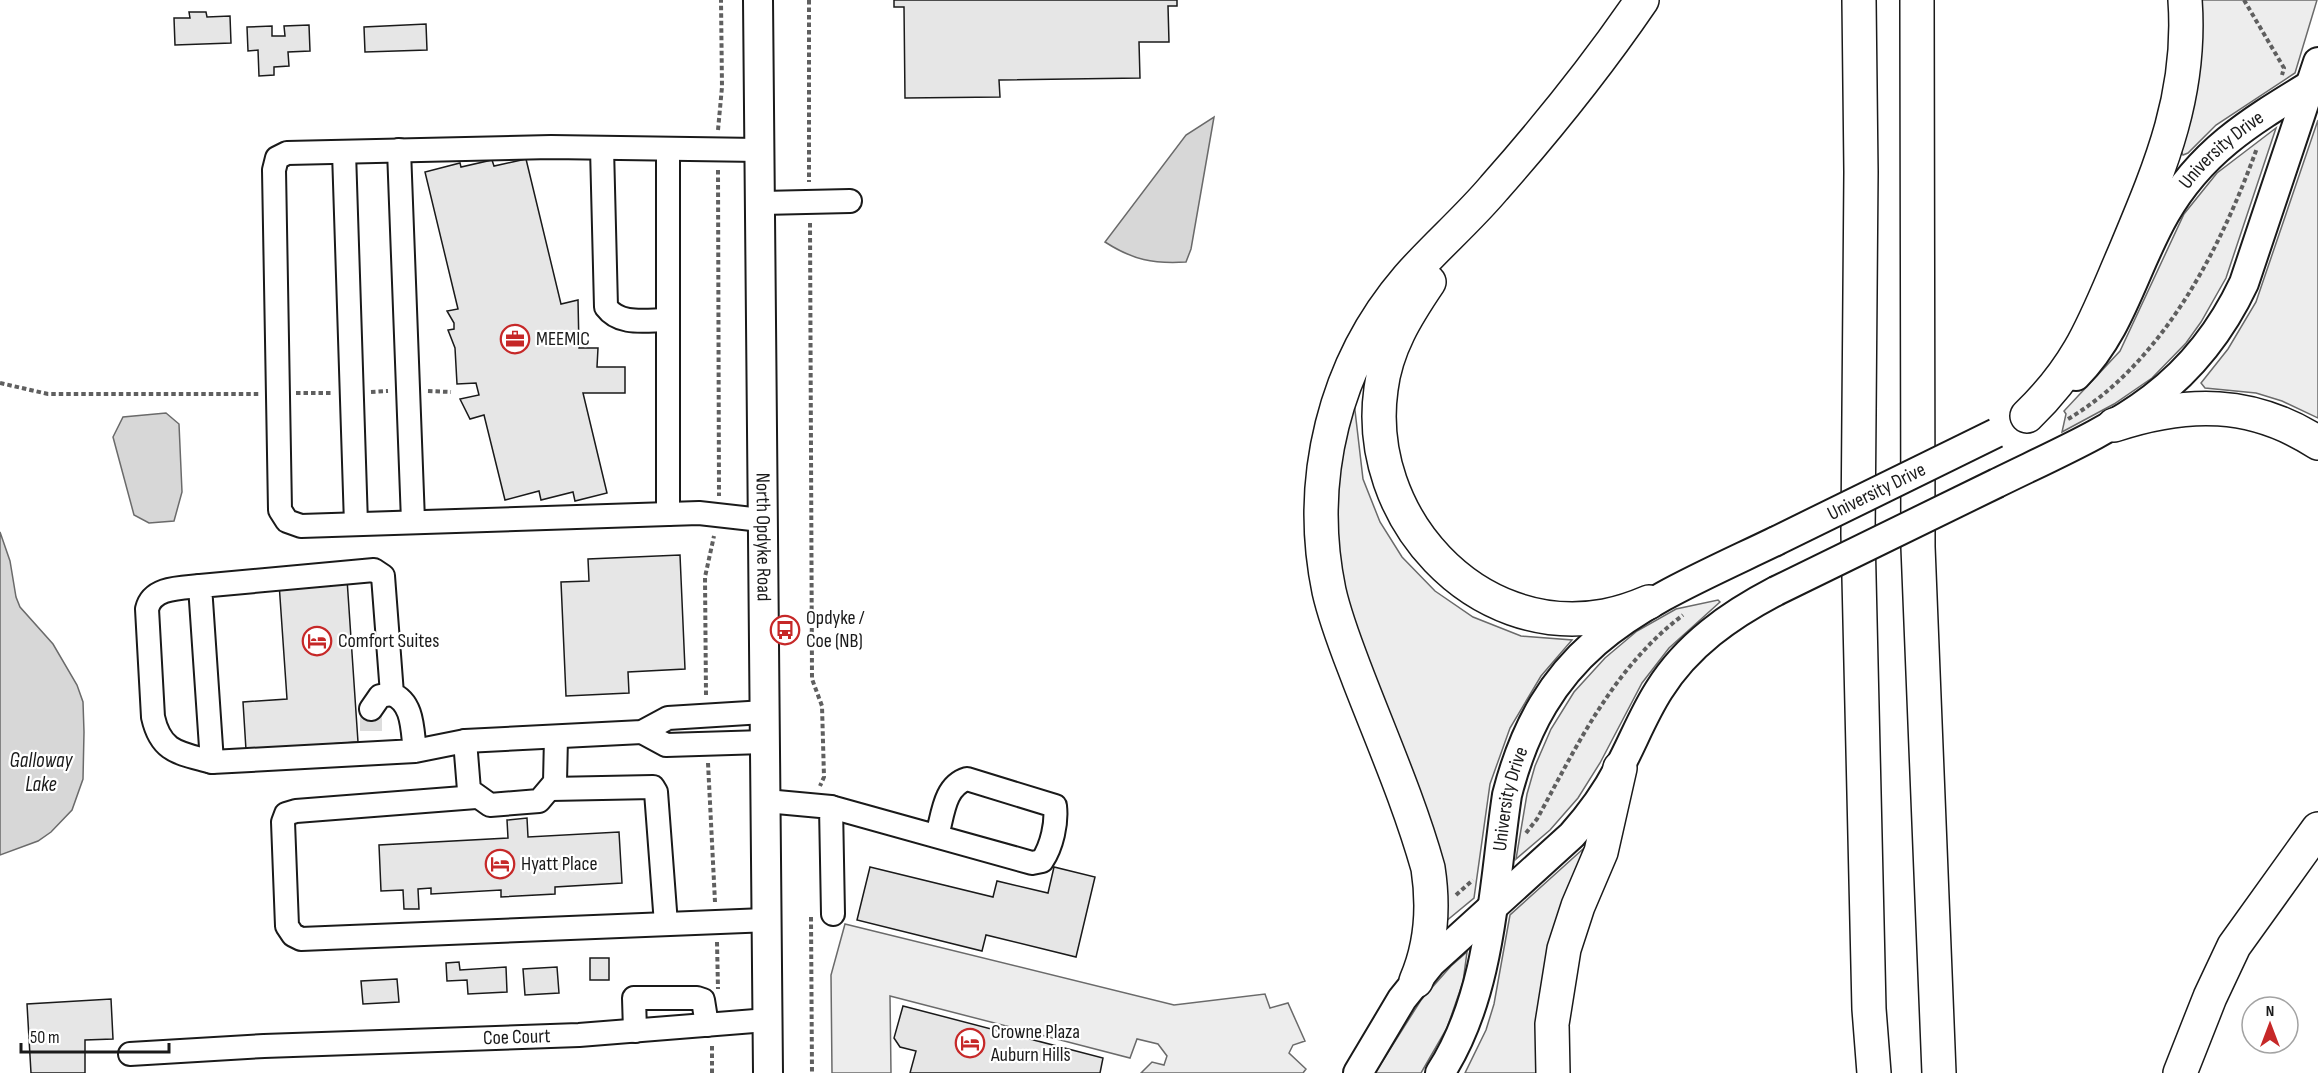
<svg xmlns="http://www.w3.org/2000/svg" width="2318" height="1073" viewBox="0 0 2318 1073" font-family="'Sofia Sans Condensed',sans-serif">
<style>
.built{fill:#ededed;stroke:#6a6a6a;stroke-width:1.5}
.water{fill:#d7d7d7;stroke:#6a6a6a;stroke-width:1.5}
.building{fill:#e6e6e6;stroke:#1a1a1a;stroke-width:1.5}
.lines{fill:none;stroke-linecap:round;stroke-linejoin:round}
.minor-tunnel{stroke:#ddd;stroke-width:22;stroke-dasharray:22 11;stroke-linecap:butt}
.minor-casing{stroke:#1a1a1a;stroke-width:26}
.major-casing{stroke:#1a1a1a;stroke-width:32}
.highway-casing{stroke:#1a1a1a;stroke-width:36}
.path{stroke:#5f5f5f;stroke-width:4;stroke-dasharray:4.5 3;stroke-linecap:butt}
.minor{stroke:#fff;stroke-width:22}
.major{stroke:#fff;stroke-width:28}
.highway{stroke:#fff;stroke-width:33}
.major-bridge-casing{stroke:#1a1a1a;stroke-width:32;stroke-linecap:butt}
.major-bridge{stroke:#fff;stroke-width:28}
.labels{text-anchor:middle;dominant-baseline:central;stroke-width:4.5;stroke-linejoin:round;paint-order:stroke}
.street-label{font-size:20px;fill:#1a1a1a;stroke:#fff}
.poi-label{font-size:20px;fill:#1a1a1a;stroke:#fff;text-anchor:start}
.water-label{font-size:21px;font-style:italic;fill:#1a1a1a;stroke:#fff}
</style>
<rect width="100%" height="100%" fill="#fff"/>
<path class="built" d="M2199,0H2317L2295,73L2216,125L2188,153L2183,155L2181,151Z
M2318,120V418L2282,401L2256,393L2205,388L2201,383L2228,349L2256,302Z
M2276,128L2226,278L2201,322L2186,343L2152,378L2114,404L2062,432L2066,414L2064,411L2120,351L2184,214L2217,173Z
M1354,402L1363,479L1380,522L1402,557L1435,591L1473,617L1521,636L1572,640L1541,676L1510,728L1490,784L1474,898L1445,922L1334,554L1337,452Z
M1718,600L1720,602L1669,648L1642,683L1600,763L1578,798L1550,830L1516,859L1527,794L1535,766L1551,729L1574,692L1605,658L1637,631L1676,609Z
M1583,849L1539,1073H1465L1486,1030L1494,1004L1510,915Z
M845,924L1174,1005L1265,994L1270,1008L1288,1003L1305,1041L1293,1045L1289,1053L1306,1069L1303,1073H1141L1152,1062L1164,1065L1167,1056L1158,1044L1137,1039L1130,1058L890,996L891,1073H832L831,975Z
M1467,952L1463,982L1447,1028L1421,1073H1375L1421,1000L1451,966Z"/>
<path class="water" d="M1214,117L1191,249L1186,262C1153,264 1133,260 1105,242L1186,135Z
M166,413L179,424L182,492L174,521L149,523L134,515L113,437L123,417Z
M0,532L10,561L16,597L20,607L53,644L77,685L83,702L84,732L83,779L72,810L51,832L38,841L0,855Z"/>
<path class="building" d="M894,0H1177V6H1168L1169,42H1139L1140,78L999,80L1000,97L905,98L904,7H894Z
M189,12H206L207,17L230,16L231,43L175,45L174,18H190Z
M426,24L427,50L365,52L364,27Z
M309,25L310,51L288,52L289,66L274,67V75L259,76L258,50L248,51L247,27L272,26V36H285L284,26Z
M526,159L561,304L578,300L579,348H598L597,367H625V393H583L607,493L575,501L573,492L541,500L539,491L505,500L484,415L470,419L460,399L479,395L476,383L457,384L455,348L448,330L454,329V323L447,311L458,309L425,172L460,163L461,167L492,160L494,166Z
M680,555L685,669L628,672L629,693L566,696L561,582L589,581L588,559Z
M347,579L358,742L246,750L243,702L287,699L279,583Z
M527,818L528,837L619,832L622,883L555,887V894L501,897V890L431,894V888L418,889L419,909H404L403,890L381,891L379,845L508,838L507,820Z
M870,867L993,897L997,881L1048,893L1054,867L1095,877L1076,957L986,935L982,951L857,920Z
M590,958H609V980H590Z
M459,962L460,970L506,967L507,992L468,994L467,980L447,981L446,963Z
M557,967L559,993L525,995L523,969Z
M397,979L399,1002L363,1004L361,981Z
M111,999L113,1039L85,1040V1073H31L27,1004Z
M903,1006L1103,1058L1100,1073H910L916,1051L900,1047L894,1038Z"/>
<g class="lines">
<path class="minor-tunnel" d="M371,709V738"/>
<g class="minor-casing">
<g id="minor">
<path d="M602,148L606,307C620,326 646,320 668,320"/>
<path d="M399,150L413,521"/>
<path d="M668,150V514"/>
<path d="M759,150L551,147L287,153L277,158L274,170L280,510L287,521L301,526L699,513L761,520"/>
<path d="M344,152L356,524"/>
<path d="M759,203L850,201"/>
<path d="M200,586C181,588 152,587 147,609L153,717C161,753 180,753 212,762"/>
<path d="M371,709L380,696L392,694"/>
<path d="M642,732L666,745L766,742"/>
<path d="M465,741L469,790L490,805L539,801L555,782L556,737"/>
<path d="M415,751L212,762L200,586L374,570L383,576L392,694C414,703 412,731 415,751L465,741L642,732L668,718L765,712"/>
<path d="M551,789L653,787L656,792L666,924"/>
<path d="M476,797L296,811L286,814L283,822L287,926L293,935L301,939L767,920"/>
<path d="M766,801L831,807L833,914"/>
<path d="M831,807L1032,863L1042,861C1052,846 1057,823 1055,806L967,779C944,786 943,815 937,836"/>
<path d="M635,1031L634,998H697L703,1000L707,1025"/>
<path id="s1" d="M130,1054L264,1046L579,1035L768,1020"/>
</g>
</g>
<g class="major-casing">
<g id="major">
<path id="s2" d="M758,0L768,1073"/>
<path id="s3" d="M2076,376C2121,331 2134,268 2165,214C2203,148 2255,119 2317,81"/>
<path d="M1997,483C2105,430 2189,400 2244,283L2318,62"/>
<path d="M1358,1073L1402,999L1431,963L1572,835C1590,815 1606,793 1619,768C1633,742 1643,715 1659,690C1687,645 1730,615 1776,591"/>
<path id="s4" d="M1440,1073C1492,993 1493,888 1507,795C1547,638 1643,605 1776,541"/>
</g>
</g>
<g class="highway-casing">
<path id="highway" d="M1859,0L1861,172L1858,534L1869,1009L1874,1073
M1917,0L1918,547L1939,1073
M1429,282C1406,316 1386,348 1381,389C1363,516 1475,640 1605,616C1620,613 1635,608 1649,602
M2027,416C2081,364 2095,321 2124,254C2160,168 2192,95 2185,0
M2114,425C2187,401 2252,400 2318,443
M1416,981C1432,944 1434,907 1428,868C1410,804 1383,742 1359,680C1348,651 1336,622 1329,591C1306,480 1334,364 1408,278C1435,247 1467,220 1494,188C1547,128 1597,66 1642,0
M1553,1073L1552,1024L1564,949L1578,906L1601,852L1620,768
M2180,1073L2210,997L2234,946L2318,829"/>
</g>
<path class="path" d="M809,0V182
M2244,0L2284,68L2282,75
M718,130L722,87L721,0
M718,170L719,496
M810,223L812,679L822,706L824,777L820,786
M0,383L48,394H259
M428,391L451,392
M371,392L388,391
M296,393H331
M2068,419C2163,363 2221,248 2257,148
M706,695L705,577L714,536
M708,763L715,902
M1526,833L1537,819C1578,744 1613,668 1683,615
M1456,895L1473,880
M811,917L812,1073
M717,942L718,989
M712,1073V1044"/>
<use href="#minor" class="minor"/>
<use href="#major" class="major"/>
<use href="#highway" class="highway"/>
<g class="major-bridge-casing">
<g id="major-bridge">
<path id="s5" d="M1776,541L1996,433"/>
<path d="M1776,591L1997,483"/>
</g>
</g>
<use href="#major-bridge" class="major-bridge"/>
</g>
<defs>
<g id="office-ring" transform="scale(1.5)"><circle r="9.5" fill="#fff" stroke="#c62828" stroke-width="1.5"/><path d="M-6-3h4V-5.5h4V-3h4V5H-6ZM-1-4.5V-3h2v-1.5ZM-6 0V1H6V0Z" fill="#c62828"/></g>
<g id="bus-ring" transform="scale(1.5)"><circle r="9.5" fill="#fff" stroke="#c62828" stroke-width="1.5"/><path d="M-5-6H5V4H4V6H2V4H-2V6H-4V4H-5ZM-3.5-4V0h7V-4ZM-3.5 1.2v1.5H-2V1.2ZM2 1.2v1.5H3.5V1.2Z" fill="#c62828"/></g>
<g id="hotel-ring" transform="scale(1.5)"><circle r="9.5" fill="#fff" stroke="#c62828" stroke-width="1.5"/><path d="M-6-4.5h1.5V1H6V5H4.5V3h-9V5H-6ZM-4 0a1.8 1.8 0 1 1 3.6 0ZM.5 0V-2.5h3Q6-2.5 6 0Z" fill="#c62828"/></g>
</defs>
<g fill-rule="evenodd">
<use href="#office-ring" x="515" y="339"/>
<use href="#bus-ring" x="785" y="630"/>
<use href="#hotel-ring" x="317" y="641"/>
<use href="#hotel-ring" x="500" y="864"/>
<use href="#hotel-ring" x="970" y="1043"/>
</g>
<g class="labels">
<g class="street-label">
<text stroke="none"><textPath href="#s3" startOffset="272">University Drive</textPath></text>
<text stroke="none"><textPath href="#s5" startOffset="112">University Drive</textPath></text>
<text stroke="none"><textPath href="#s2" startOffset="537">North Opdyke Road</textPath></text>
<text stroke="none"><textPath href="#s4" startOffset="285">University Drive</textPath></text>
<text stroke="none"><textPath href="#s1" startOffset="387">Coe Court</textPath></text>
</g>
<g class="poi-label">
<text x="536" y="339">MEEMIC</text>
<text x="806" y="618">Opdyke /<tspan x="806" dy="23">Coe (NB)</tspan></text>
<text x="338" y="641">Comfort Suites</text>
<text x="521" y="864">Hyatt Place</text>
<text x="991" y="1032">Crowne Plaza<tspan x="991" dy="23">Auburn Hills</tspan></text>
</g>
<g class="water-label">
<text x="41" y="760">Galloway<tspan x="41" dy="24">Lake</tspan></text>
</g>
</g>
<g transform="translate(2270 1025)"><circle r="28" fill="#ffffff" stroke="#a3a3a3" stroke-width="1.5"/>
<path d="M0-4.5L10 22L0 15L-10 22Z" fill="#c62828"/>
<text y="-9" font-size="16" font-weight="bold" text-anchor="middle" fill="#1a1a1a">N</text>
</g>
<path d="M21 1043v9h148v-9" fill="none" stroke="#1a1a1a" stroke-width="3"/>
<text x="30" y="1043" font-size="18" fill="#1a1a1a" stroke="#ffffff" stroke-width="4.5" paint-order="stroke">50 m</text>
</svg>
